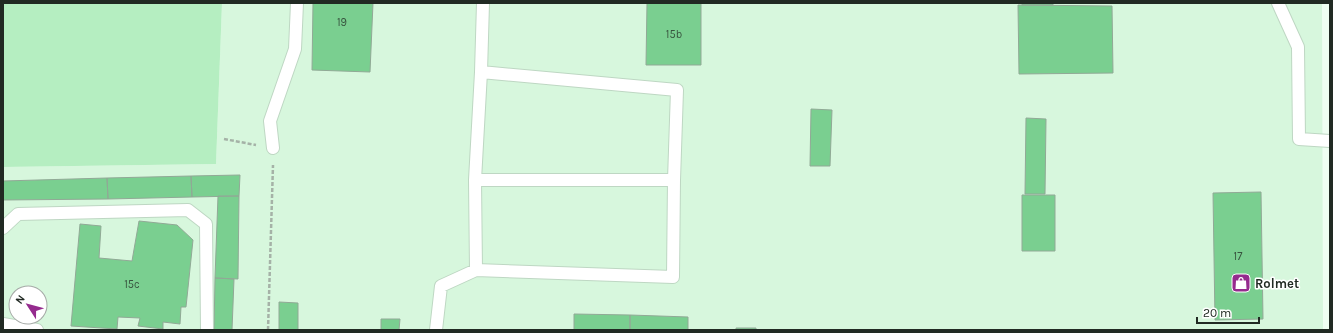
<svg xmlns="http://www.w3.org/2000/svg" width="1333" height="333" viewBox="0 0 1333 333" font-family="Karla,sans-serif">
<style>
.built{fill:#d7f7dd;fill-rule:evenodd}
.green{fill:#b5eec1}
.building{fill:#7acf90;stroke:#91a996}
.lines{fill:none;stroke-linecap:round;stroke-linejoin:round}
.service-casing{stroke:#bed7c3;stroke-width:14}
.path{stroke:#a5b2a7;stroke-width:2.5;stroke-dasharray:4 2;stroke-linecap:butt}
.service{stroke:#fff;stroke-width:12}
.labels{text-anchor:middle;dominant-baseline:central;stroke-width:3;stroke-linejoin:round;paint-order:stroke}
.number-label{font-size:11px;fill:#37533e}
.poi-label{font-size:13px;font-weight:bold;fill:#212a23;stroke:#fff;text-anchor:start}
</style>
<rect width="100%" height="100%" fill="#effef2"/>
<path class="built" d="M222,3H1322L1323,330H3V167L216,164ZM16,293H40V317H16Z"/>
<path class="green" d="M3,3H222L216,164L3,167Z"/>
<path class="building" d="M313,3H373L370,72L312,70Z
M647,3H701V65H646Z
M1022,3H1053V5H1022Z
M1018,5L1112,6L1113,73L1019,74Z
M811,109L832,110L830,166H810Z
M1026,118L1046,119L1045,194H1025Z
M240,175L239,196L192,197L191,176Z
M191,176L192,197L108,199L107,178Z
M107,178L108,199L3,200V181Z
M1261,192L1263,319L1215,320L1213,193Z
M1022,195H1055V251H1022Z
M218,196H239L238,279L215,278Z
M139,221L177,225L193,240L186,307H181L180,324L163,322V329L138,326L140,318L118,317L117,329L71,326L80,224L101,226L99,258L132,261Z
M215,278L234,279L232,330H214Z
M279,302L298,303V330H279Z
M574,314L630,315V330H574Z
M630,315L688,317V330H630Z
M381,319H400L399,330H381Z
M736,328H756V330H736Z"/>
<g class="lines">
<g class="service-casing">
<path id="service" d="M1278,3L1298,47L1299,139L1330,141
M481,72L483,3
M273,148L270,121L295,49L297,3
M475,180H674
M3,228L18,214L188,210L206,224L207,330
M3,324L37,330
M436,330L441,286L476,270L673,277L674,180L677,90L481,72L475,180L476,270"/>
</g>
<path class="path" d="M224,139L256,145
M268,330L273,165"/>
<use href="#service" class="service"/>
</g>
<defs>
<g id="shop-square" transform="scale(1)"><rect x="-9" y="-9" width="18" height="18" rx="4" fill="#952b8e" stroke="#fff"/><path d="M-5-2.5h2.3a2.7 3.5 0 0 1 5.4 0H5L5.5 6h-11ZM-1.5-2.5h3a1.5 2.3 0 0 0-3 0Z" fill="#fff"/></g>
</defs>
<g fill-rule="evenodd">
<use href="#shop-square" x="1241" y="283"/>
</g>
<g class="labels">
<g class="number-label">
<text x="342" y="22">19</text>
<text x="674" y="34">15b</text>
<text x="1238" y="256">17</text>
<text x="132" y="284">15c</text>
</g>
<g class="poi-label">
<text x="1255" y="283">Rolmet</text>
</g>
</g>
<rect width="1333" height="333" fill="none" stroke="#212a23" stroke-width="8"/>
<g transform="translate(28 305) rotate(306)"><circle r="19" fill="#ffffff" stroke="#a6aaa7"/>
<path d="M0-3L7 15L0 10L-7 15Z" fill="#952b8e"/>
<text y="-6" font-size="11" font-weight="bold" text-anchor="middle" fill="#212a23">N</text>
</g>
<path d="M1197 317v6h62v-6" fill="none" stroke="#212a23" stroke-width="2"/>
<text x="1203" y="317" font-size="12" fill="#212a23" stroke="#ffffff" stroke-width="3" paint-order="stroke">20 m</text>
</svg>
